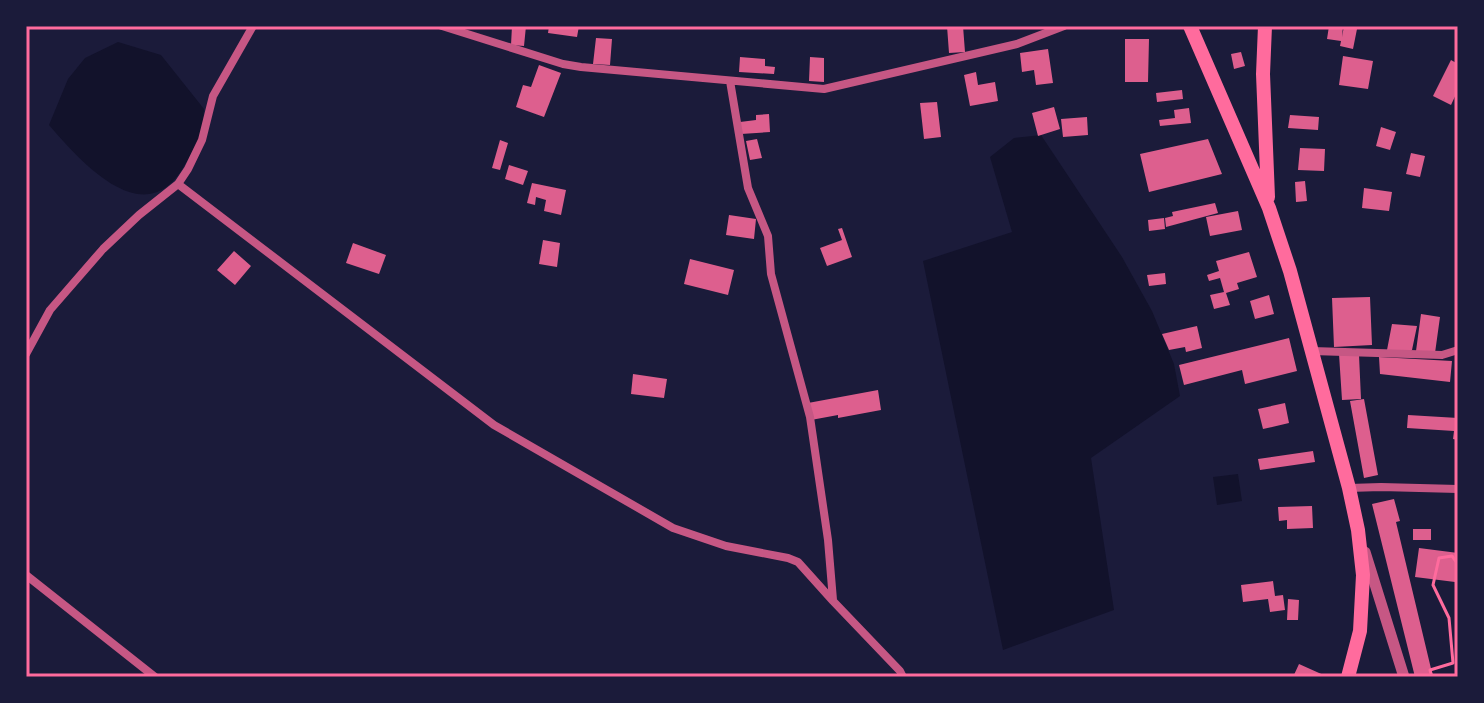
<svg xmlns="http://www.w3.org/2000/svg" width="1484" height="703" viewBox="0 0 1484 703" font-family="'IBM Plex Sans',sans-serif">
<style>
.water{fill:#12122b}
.building{fill:#dd5f8e}
.lines{fill:none;stroke-linecap:round;stroke-linejoin:round}
.path{stroke:#ff6b9d;stroke-width:3}
.minor{stroke:#c65784;stroke-width:8}
.tertiary{stroke:#c65784;stroke-width:11}
.trunk{stroke:#ff6b9d;stroke-width:14}
.neatline{fill:none;stroke:#ff6b9d;stroke-width:3}
</style>
<rect width="100%" height="100%" fill="#1b1b3a"/>
<path class="water" d="M118,42L161,55L204,109C203,118 204,130 200,139C196,149 189,158 184,166C145,235 80,161 49,125L68,79L85,58Z
M1041,135L1122,257L1152,311L1174,364L1180,396L1091,458L1114,610L1003,650L923,261L1012,232L990,157L1014,138Z
M1238,474L1242,501L1217,505L1213,477Z"/>
<path class="building" d="M512,26H526L524,46L511,45Z
M549,26H579L577,37L548,33Z
M947,26H963L965,52L949,53Z
M1329,26H1343L1342,37L1344,26L1357,29L1353,49L1340,46L1341,41L1327,39Z
M596,38L612,39L610,65L593,64Z
M1125,39H1149L1148,82H1125Z
M1048,49L1053,83L1036,85L1034,70L1022,72L1020,53Z
M1241,52L1245,66L1234,69L1231,54Z
M1343,56L1373,61L1368,89L1339,85Z
M740,57L765,59V66L775,67L774,74L739,72Z
M810,57L824,58V82L809,81Z
M1451,60L1458,64V90L1451,105L1433,96Z
M539,65L561,73L544,117L516,107L523,85L531,87Z
M976,72L978,85L995,82L998,101L970,106L964,75Z
M1182,90L1183,99L1157,102L1156,93Z
M937,102L941,137L924,139L920,103Z
M1054,107L1060,129L1038,136L1032,113Z
M1189,108L1191,123L1160,126L1159,120L1175,118L1174,110Z
M769,114L770,132L741,134L740,122L756,120V115Z
M1290,115L1319,117L1318,130L1288,128Z
M1087,117L1088,135L1063,137L1061,119Z
M1381,127L1396,132L1390,150L1376,146Z
M757,139L762,158L750,160L746,141Z
M1208,139L1222,174L1149,192L1140,154Z
M500,140L508,143L500,170L492,168Z
M1300,148L1325,149L1324,171L1298,170Z
M1411,153L1425,156L1420,177L1406,174Z
M509,165L528,171L523,185L505,179Z
M1305,181L1307,201L1296,202L1295,182Z
M532,183L566,190L561,215L544,211L546,200L536,197L535,205L527,203Z
M1364,188L1392,192L1389,211L1362,208Z
M1215,203L1218,213L1166,227L1165,218L1173,216L1172,212Z
M1238,211L1242,230L1210,236L1206,217Z
M729,215L756,219L754,239L726,235Z
M1164,218L1165,229L1149,231L1148,220Z
M842,228L852,257L827,266L820,248L842,240L838,229Z
M543,240L560,243L557,267L539,264Z
M353,243L386,255L379,274L346,263Z
M234,251L251,266L235,285L217,270Z
M1249,252L1257,277L1237,283L1239,289L1226,293L1230,305L1214,309L1210,295L1224,292L1220,278L1209,281L1207,275L1219,271L1216,261Z
M690,259L734,270L728,295L684,284Z
M1165,273L1166,284L1149,286L1147,275Z
M1269,295L1274,314L1255,319L1250,301Z
M1370,297L1372,345L1334,347L1332,298Z
M1421,314L1440,317L1435,353L1416,351Z
M1392,324L1417,326L1412,350H1387Z
M1197,326L1202,348L1186,352L1185,347L1169,350L1162,334Z
M1289,338L1297,371L1245,384L1242,370L1184,385L1179,365Z
M1339,354L1359,355L1361,399L1342,400Z
M1379,357L1452,361L1450,382L1380,374Z
M633,374L667,379L664,398L631,394Z
M878,390L881,410L838,418V415L811,420L808,403Z
M1364,399L1378,475L1364,478L1350,401Z
M1285,403L1289,423L1263,429L1258,409Z
M1408,415L1458,418V440L1453,439L1454,431L1407,428Z
M1313,451L1315,462L1260,470L1258,459Z
M1394,499L1400,521L1396,522L1433,677H1415L1372,504Z
M1312,506L1313,528L1287,529V520L1279,521L1278,507Z
M1413,529H1431V540H1413Z
M1419,548L1458,553L1455,582L1415,577Z
M1273,581L1275,596L1283,595L1285,610L1270,612L1268,599L1243,602L1241,585Z
M1288,599L1299,600L1298,620H1287Z
M1299,664L1328,677H1293Z"/>
<g class="lines">
<path class="path" d="M1432,677L1430,670L1453,663L1449,618L1433,585L1439,558L1452,556L1458,564"/>
<path class="minor" d="M442,26L563,64L581,67L824,89L1017,44L1064,26
M730,81L748,188L768,236L771,274L810,417L828,540L833,600
M178,184L494,425L673,528L726,546L788,558L798,562L833,601L900,671L903,677
M1312,351L1442,355L1458,350
M26,354L50,310L103,249L139,215L178,184L188,169L202,140L213,96L253,26
M1349,488L1381,487L1458,489
M26,575L155,677"/>
<path class="tertiary" d="M1365,552L1404,677"/>
<path class="trunk" d="M1190,26L1269,208L1290,271L1349,488L1358,530L1363,575L1360,631L1348,677
M1265,26L1263,74L1268,197"/>
</g>
<rect width="1484" height="703" fill="none" stroke="#1b1b3a" stroke-width="56"/>
<rect x="28" y="28" width="1428" height="647" class="neatline"/>
</svg>
